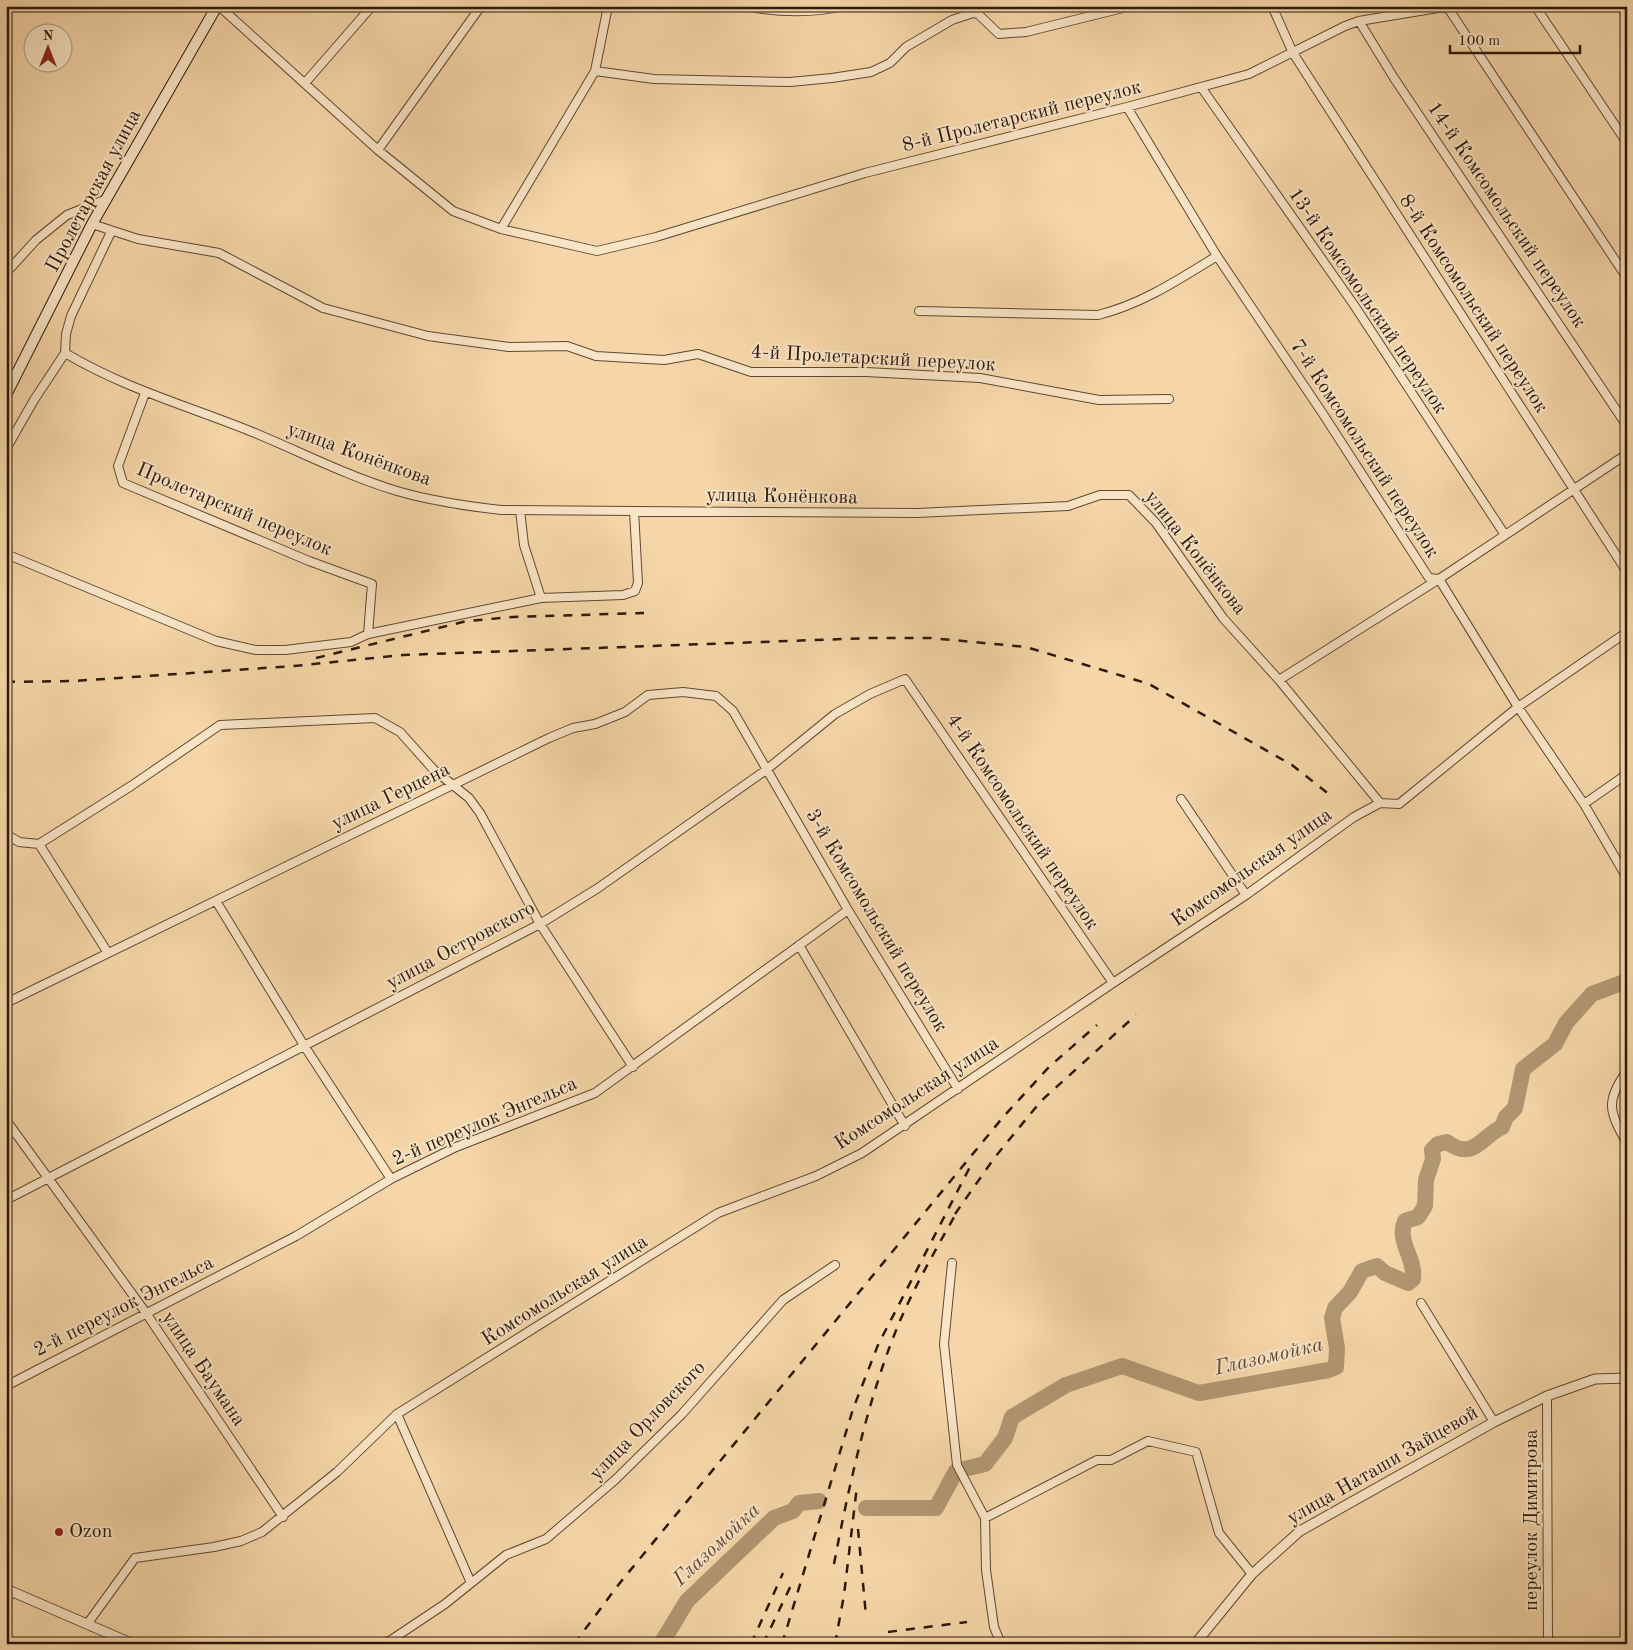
<svg xmlns="http://www.w3.org/2000/svg" width="1633" height="1650" viewBox="0 0 1633 1650" font-family="'Old Standard TT',serif">
<style>
.lines{fill:none;stroke-linecap:round;stroke-linejoin:round}
.river{stroke:#b29672;stroke-width:16}
.minor-casing{stroke:#5f4832;stroke-width:10}
.tertiary-casing{stroke:#5f4832;stroke-width:11}
.secondary-casing{stroke:#2d190a;stroke-width:12}
.minor{stroke:#f9e4c6;stroke-width:8}
.tertiary{stroke:#f9e4c6;stroke-width:9}
.secondary{stroke:#f9e4c6;stroke-width:10}
.rail{stroke:#2d190a;stroke-width:2.5;stroke-dasharray:9 9;stroke-linecap:butt}
.poi-dot{fill:#8f2418;stroke:#f9e4c6;stroke-width:2}
.labels{text-anchor:middle;dominant-baseline:central;stroke-width:4;stroke-linejoin:round;paint-order:stroke}
.street-label{font-size:20px;fill:#2d190a;stroke:#f9e4c6}
.poi-label{font-size:20px;fill:#2d190a;stroke:#f9e4c6;text-anchor:start}
.water-label{font-size:21px;font-style:italic;fill:#624b34;stroke:#f9e4c6}
</style>
<rect width="100%" height="100%" fill="#f6d6a8"/>
<filter id="stains"><feTurbulence type="fractalNoise" baseFrequency=".004" numOctaves="4"/><feColorMatrix values="0 0 0 0 .2 0 0 0 0 .09 0 0 0 0 .02 0 0 0 .5 -.17"/></filter>
<radialGradient id="worn" r=".72"><stop offset=".6" stop-color="#630" stop-opacity="0"/><stop offset="1" stop-color="#630" stop-opacity=".3"/></radialGradient>
<g class="lines">
<path class="river" d="M866,1508H936L956,1471L985,1464L1005,1438L1012,1417L1066,1385L1122,1366L1199,1393L1329,1370L1336,1367L1337,1348L1332,1318L1335,1308L1350,1292L1362,1271L1377,1266L1385,1273L1408,1283L1413,1279C1416,1258 1396,1242 1405,1221L1418,1217L1425,1206L1426,1180L1433,1159L1432,1150L1438,1144L1447,1142C1473,1162 1482,1136 1502,1127L1506,1117L1515,1108L1523,1069L1555,1044L1566,1023L1592,994L1627,981
M661,1644L687,1601L774,1518L793,1511L799,1503L819,1501"/>
<g class="minor-casing">
<path id="minor" d="M219,6L378,150L453,211L501,229L597,251L656,237L865,173L1127,107L1249,74L1345,26L1359,21L1450,6
M743,6C776,12 811,14 844,6
M1272,6L1293,53L1627,572
M1535,6L1627,143
M1621,6L1627,14
M1448,8L1627,278
M1359,21L1394,78L1627,426
M595,71L654,79L790,82L832,78L871,72L890,63L906,47L952,20L973,13L978,14L999,34L1026,32L1131,6
M305,83L372,6
M1201,87L1354,305L1505,535
M1127,107L1217,256L1323,414L1429,578L1439,579L1518,707L1584,804L1627,878
M378,150L481,6
M92,224L138,239L219,253L323,308L428,336L509,347L567,346L596,356L664,360L698,354L751,372H866L980,378L1099,400L1169,399
M501,229L595,71L608,6
M6,273L36,240L67,215L107,199
M919,311L1098,315C1142,304 1178,280 1217,256
M65,353C126,389 185,405 250,431C299,451 347,476 397,491C431,501 466,506 501,510L917,513L1068,506L1100,495H1129L1156,523L1223,618L1279,680L1380,803
M145,393L118,466L123,483L309,561L372,584L368,634
M6,449L34,400L65,353L66,334L71,316L111,232
M520,510L524,545L541,598L623,595L635,591L638,583L634,511
M6,554L216,641L256,650H285L351,642L368,634L541,598
M1279,680L1439,579L1627,454
M1181,799L1246,895
M1584,804L1627,774
M6,834L19,842L39,844L108,953
M39,844L131,786L220,725L375,718L400,732L433,769L469,798L480,813L540,924L633,1067
M216,901L305,1047L391,1179
M799,945L905,1126
M6,1003L549,738L573,728L595,724L625,712L648,695L683,692L716,696L733,711L848,910L958,1089
M1627,1071C1605,1101 1609,1112 1627,1143
M6,1120L146,1313L283,1517
M6,1200L540,924L598,888L766,770L835,714L870,694L905,679L1113,983
M952,1263L944,1344L957,1465L985,1518L986,1570L994,1627L1001,1644
M1421,1303L1494,1422
M6,1386L296,1236L391,1179L456,1147L595,1093L848,910
M1547,1396L1548,1644
M397,1414L471,1583
M985,1518L1097,1460H1111L1148,1441L1196,1452L1219,1533L1252,1574
M88,1623L135,1558L214,1547L241,1541L262,1532L337,1472L397,1414L718,1213L816,1176L862,1153L1113,983L1246,895L1354,817L1380,803L1399,804L1518,707L1627,632
M385,1644L445,1604L506,1555L546,1539L615,1480L682,1414L783,1300L835,1265"/>
</g>
<g class="tertiary-casing">
<path id="tertiary" d="M6,1589L133,1644
M6,1602L11,1591
M1195,1644L1252,1574L1300,1531L1494,1422L1547,1396L1595,1379L1627,1378"/>
</g>
<g class="secondary-casing">
<path id="secondary" d="M6,395L92,224L217,6"/>
</g>
<use href="#minor" class="minor"/>
<use href="#tertiary" class="tertiary"/>
<use href="#secondary" class="secondary"/>
<path class="rail" d="M316,658L467,621L513,617L644,613
M6,682L74,681L294,666L403,655L871,638H931L1026,647L1149,684L1292,765L1330,795
M955,1214L995,1157L1041,1101L1136,1015
M858,1529L866,1616
M834,1564C849,1485 870,1388 903,1314C919,1278 939,1244 958,1210
M888,1632L967,1622
M887,1642L890,1644
M574,1644L619,1584L1004,1116L1049,1067L1097,1025
M751,1644L783,1573
M763,1644L794,1579
M782,1644L853,1409L878,1345L972,1163
M835,1644L844,1595L857,1486"/>
</g>
<circle class="poi-dot" cx="59" cy="1532" r="5"/>
<g class="labels">
<g class="street-label">
<text transform="translate(1022 117) rotate(-14)">8-й Пролетарский переулок</text>
<text transform="translate(94 191) rotate(-62)">Пролетарская улица</text>
<text transform="translate(1506 215) rotate(56)">14-й Комсомольский переулок</text>
<text transform="translate(1367 301) rotate(56)">13-й Комсомольский переулок</text>
<text transform="translate(1473 304) rotate(57)">8-й Комсомольский переулок</text>
<text transform="translate(873 359) rotate(3)">4-й Пролетарский переулок</text>
<text transform="translate(1364 449) rotate(57)">7-й Комсомольский переулок</text>
<text transform="translate(359 455) rotate(20)">улица Конёнкова</text>
<text transform="translate(782 497) rotate(1)">улица Конёнкова</text>
<text transform="translate(234 510) rotate(23)">Пролетарский переулок</text>
<text transform="translate(1195 553) rotate(52)">улица Конёнкова</text>
<text transform="translate(391 797) rotate(-26)">улица Герцена</text>
<text transform="translate(1022 822) rotate(56)">4-й Комсомольский переулок</text>
<text transform="translate(1252 868) rotate(-35)">Комсомольская улица</text>
<text transform="translate(876 921) rotate(59)">3-й Комсомольский переулок</text>
<text transform="translate(461 946) rotate(-28)">улица Островского</text>
<text transform="translate(917 1094) rotate(-33)">Комсомольская улица</text>
<text transform="translate(485 1122) rotate(-23)">2-й переулок Энгельса</text>
<text transform="translate(565 1291) rotate(-32)">Комсомольская улица</text>
<text transform="translate(124 1307) rotate(-27)">2-й переулок Энгельса</text>
<text transform="translate(203 1369) rotate(56)">улица Баумана</text>
<text transform="translate(648 1421) rotate(-46)">улица Орловского</text>
<text transform="translate(1383 1466) rotate(-30)">улица Наташи Зайцевой</text>
<text transform="translate(1532 1520) rotate(-90)">переулок Димитрова</text>
</g>
<g class="poi-label">
<text x="69" y="1532">Ozon</text>
</g>
<g class="water-label">
<text transform="translate(1269 1357) rotate(-13)">Глазомойка</text>
<text transform="translate(717 1545) rotate(-43)">Глазомойка</text>
</g>
</g>
<rect width="1633" height="1650" fill="none" stroke="#f6d6a8" stroke-width="25"/>
<rect x="8" y="8" width="1618" height="1635" fill="none" stroke="#2d190a" stroke-width="2.5"/>
<rect x="12" y="12" width="1608" height="1625" fill="none" stroke="#2d190a"/>
<g transform="translate(48 48)"><circle r="24" fill="#f9e4c6" stroke="#a7937b"/>
<path d="M0-4L9 19L0 12L-9 19Z" fill="#8f2418"/>
<text y="-8" font-size="14" font-weight="bold" text-anchor="middle" fill="#2d190a">N</text>
</g>
<path d="M1450 45v8h130v-8" fill="none" stroke="#2d190a" stroke-width="2.5"/>
<text x="1458" y="45" font-size="15" fill="#2d190a" stroke="#f9e4c6" stroke-width="4" paint-order="stroke">100 m</text>
<rect width="100%" height="100%" filter="url(#stains)"/>
<rect width="100%" height="100%" fill="url(#worn)"/>
</svg>
